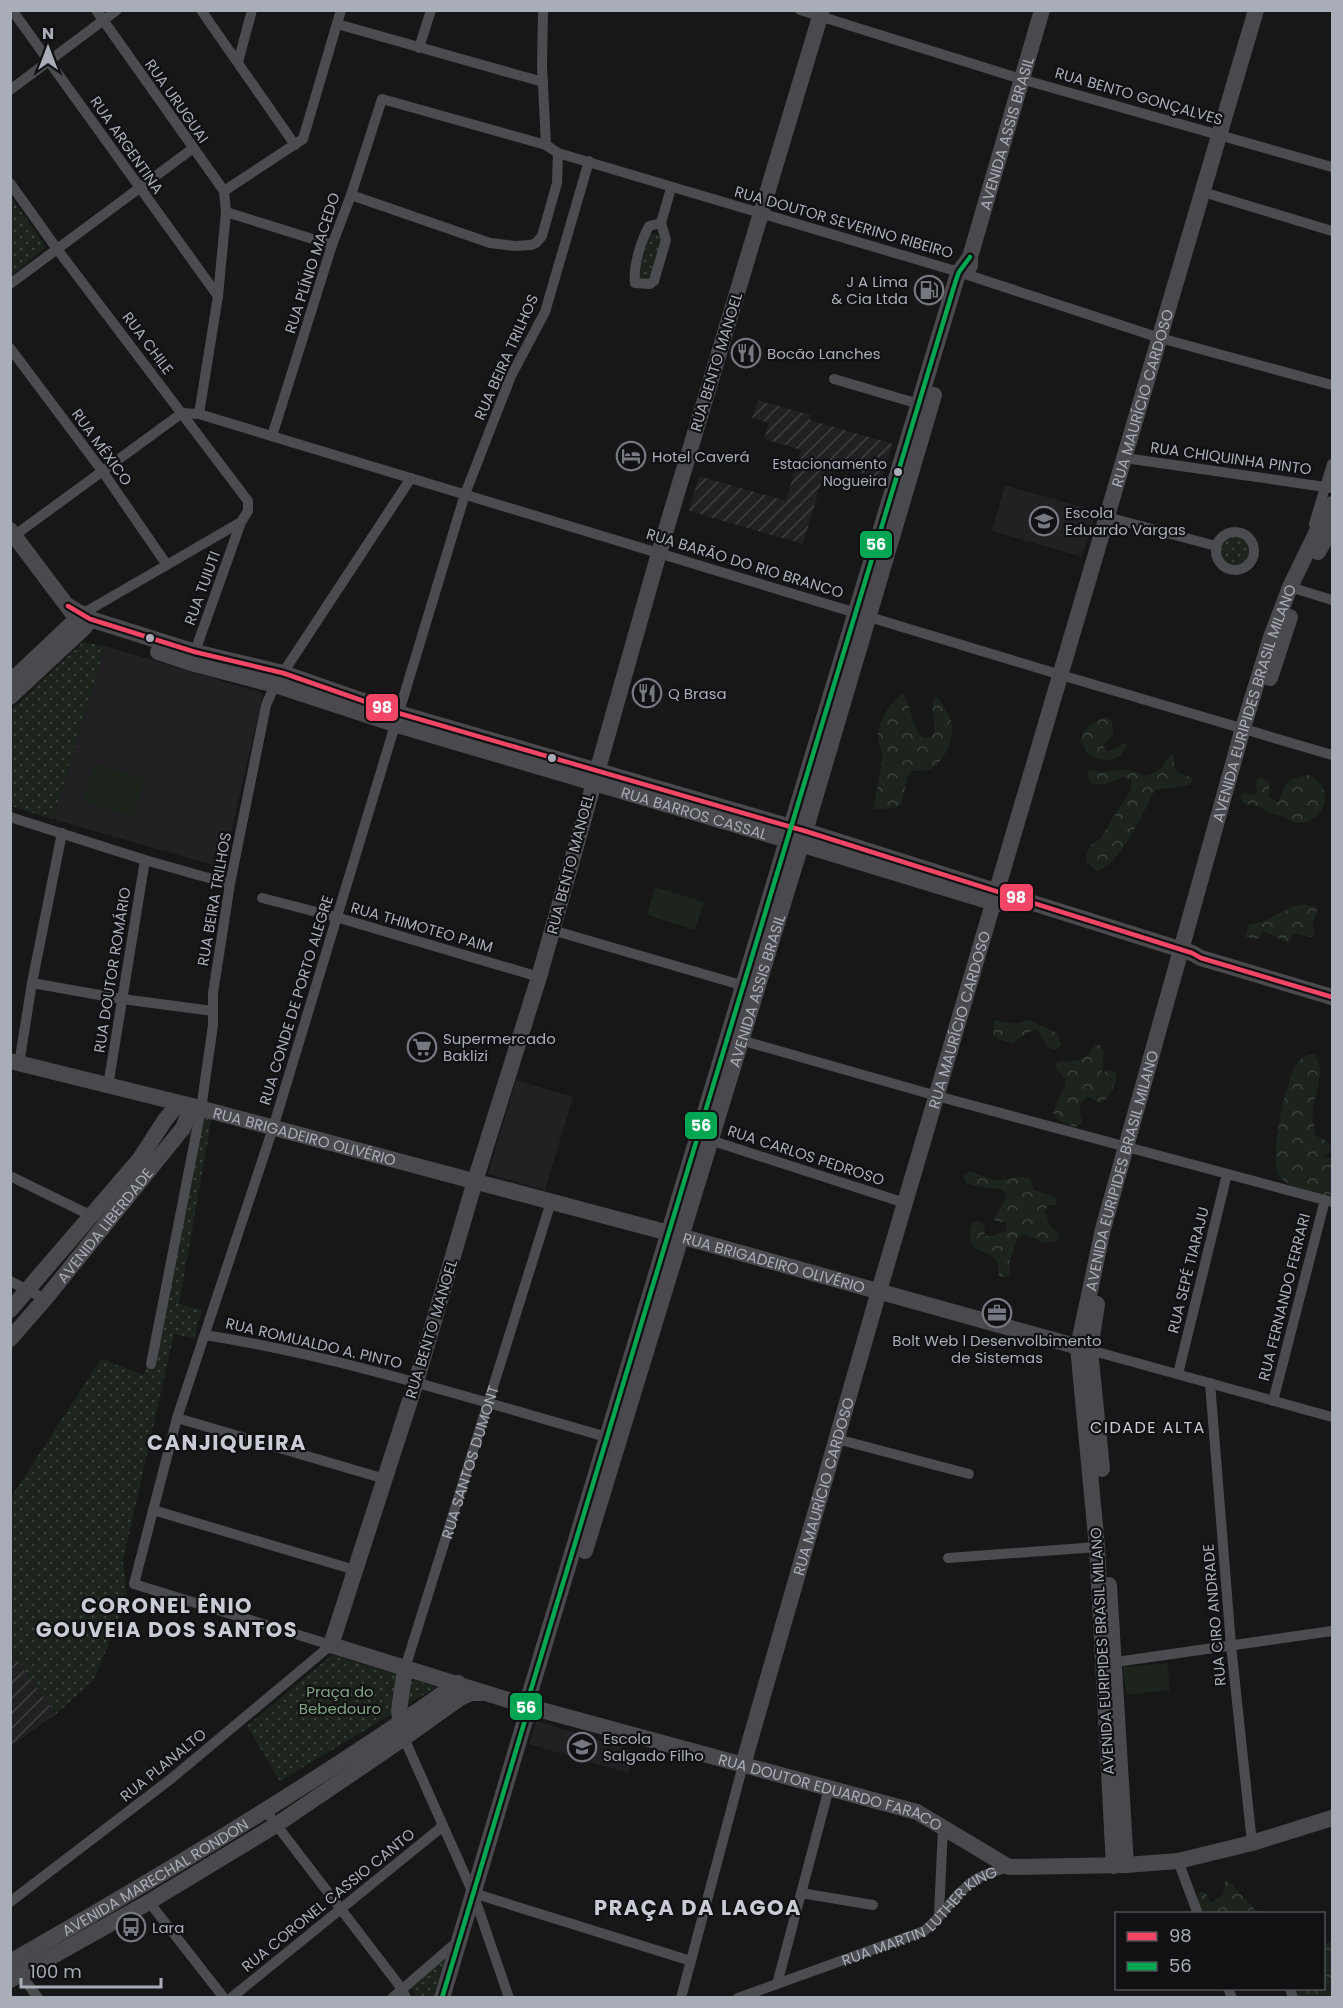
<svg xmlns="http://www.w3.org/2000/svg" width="1343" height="2008" viewBox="0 0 1343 2008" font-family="Poppins,sans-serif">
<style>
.built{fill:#212123}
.industrial{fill:url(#industrial-furrows)}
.grass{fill:url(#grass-dots)}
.forest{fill:url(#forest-crowns)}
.garden{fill:#1d241e}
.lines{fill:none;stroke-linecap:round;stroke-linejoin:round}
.street{stroke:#4b4c50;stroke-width:10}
.secondary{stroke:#4a4a4e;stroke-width:16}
.bus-1-casing{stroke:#111113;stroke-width:9}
.bus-2-casing{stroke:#111113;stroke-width:9}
.bus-1{stroke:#f34667;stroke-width:4.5}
.bus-2{stroke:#00a651;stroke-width:4.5}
.bus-dot{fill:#a8adb8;stroke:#111113;stroke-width:2}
.labels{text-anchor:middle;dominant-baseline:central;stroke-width:4.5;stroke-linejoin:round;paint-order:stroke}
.bus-label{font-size:14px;fill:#a8adb8;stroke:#111113;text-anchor:end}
.street-label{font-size:15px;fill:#a8adb8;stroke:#111113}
.poi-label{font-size:15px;fill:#a8adb8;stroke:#111113;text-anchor:start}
.park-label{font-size:15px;fill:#7fa381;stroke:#111113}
.neighbourhood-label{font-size:16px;letter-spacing:1.5px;fill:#c9ccd4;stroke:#111113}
.district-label{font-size:21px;font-weight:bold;letter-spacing:1.5px;fill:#c9ccd4;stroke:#111113}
.line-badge{stroke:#111113;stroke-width:2}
.badge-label{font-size:16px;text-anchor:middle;font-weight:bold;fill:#fff}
</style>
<defs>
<pattern id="industrial-furrows" width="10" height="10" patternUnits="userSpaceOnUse" patternTransform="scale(1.5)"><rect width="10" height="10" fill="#212123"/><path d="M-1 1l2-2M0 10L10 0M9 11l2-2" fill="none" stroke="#3e3f41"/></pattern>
<pattern id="grass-dots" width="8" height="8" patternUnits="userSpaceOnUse" patternTransform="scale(1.5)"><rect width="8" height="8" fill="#1d241e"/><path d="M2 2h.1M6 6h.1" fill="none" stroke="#3b413d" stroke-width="1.8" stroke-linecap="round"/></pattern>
<pattern id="forest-crowns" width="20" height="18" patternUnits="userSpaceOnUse" patternTransform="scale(1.5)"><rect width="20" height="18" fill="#1d241e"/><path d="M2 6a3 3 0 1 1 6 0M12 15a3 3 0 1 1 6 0" fill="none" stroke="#3b413d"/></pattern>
</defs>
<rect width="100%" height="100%" fill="#171717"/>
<path class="built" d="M1005,485L1096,511L1082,557L992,531Z
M105,646L263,693L223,868L53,819Z
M516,1080L573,1097L545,1190L488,1174Z
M536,1721L635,1751L628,1773L529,1744Z"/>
<path class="industrial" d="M758,400L811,415L810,420L893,444L882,479L827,463L803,544L689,511L699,476L786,501L801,450L764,439L769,423L752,418Z
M10,1650L56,1714L11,1746H10Z"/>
<path class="grass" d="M11,197L46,247L11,276H10Z
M650,233L663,236L650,282L637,278Z
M1221 551a14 14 0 1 1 28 0a14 14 0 1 1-28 0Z
M83,642L105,646L53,819L11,806V710Z
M194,1113L212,1117L179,1304L202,1310L194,1338L174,1334L123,1561L127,1598L94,1680L56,1714L11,1650L10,1499L101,1359L144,1375L153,1340L191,1136L184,1133Z
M332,1655L437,1687L280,1781L247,1726Z
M447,1954L433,1997H416L410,1985Z"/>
<path class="forest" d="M903,694C913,711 910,722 923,738L931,737L935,731L932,703L936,696C940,700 950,716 951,721C956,735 945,761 932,768C927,772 919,771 913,771L908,776L901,804L895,808L874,809C875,793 880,778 882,762C884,754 879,747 878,739C877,723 890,701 903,694Z
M1106,717L1112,721L1113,735L1103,745L1107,752L1127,742C1124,761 1104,765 1089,754C1086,751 1083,745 1081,741C1084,727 1092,722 1106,717Z
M1174,753V768L1179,773L1193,778L1190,785L1155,790C1144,810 1120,866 1097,871L1086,862C1086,851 1090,843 1100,839L1132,788L1131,781L1125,777L1105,784H1091L1088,777V770L1103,772L1126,769L1147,776L1160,770L1168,758Z
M1309,775C1336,788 1326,821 1299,823C1293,823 1287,819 1282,816C1279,815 1276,815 1273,814C1268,813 1270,812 1265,810C1258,806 1250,805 1243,803L1241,798L1243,793L1255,795L1257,792L1256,781L1260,778L1267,780L1270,784L1268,796L1276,801H1279L1285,786L1291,779Z
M1303,904L1314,907L1317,911L1312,924L1315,934L1310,937L1293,933L1289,943C1279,940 1273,934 1263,931L1259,939L1245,937L1249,924C1269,924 1283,907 1303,904Z
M994,1020L1015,1024L1029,1020L1057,1033L1061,1045L1056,1050L1049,1048L1037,1030L1031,1031L1012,1043L998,1039L993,1034Z
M1094,1045H1100L1104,1051L1102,1073L1109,1070L1116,1072C1118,1083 1110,1096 1101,1103L1088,1097C1077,1103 1079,1110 1082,1122L1076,1127C1066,1124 1058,1123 1053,1112L1065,1086V1079L1055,1068L1057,1062C1075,1061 1086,1063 1094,1045Z
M1308,1054H1315L1321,1071L1312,1114L1315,1135L1329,1143L1332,1149L1323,1158L1332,1157V1197C1316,1192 1292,1190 1280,1177C1267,1163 1286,1078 1297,1063C1299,1060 1304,1057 1308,1054Z
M969,1171C978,1174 989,1179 998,1180C1013,1181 1030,1167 1034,1190L1056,1198V1205H1049L1045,1211L1049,1225L1060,1234L1057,1241L1044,1243L1025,1234L1018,1236L1009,1264L1011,1272L1006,1277H999C998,1272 999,1265 997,1262C990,1248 971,1256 970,1235C970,1229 971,1226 974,1221L981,1222L985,1228L984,1236H992L1006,1231L1007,1223L993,1220L1005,1201L1006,1194L1001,1189L980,1187L966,1183L963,1176Z
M1226,1878L1258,1913H1204L1197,1899L1200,1892L1206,1893L1210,1903L1223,1895Z
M1332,1942V1997H1299L1294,1989L1324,1988V1944Z"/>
<path class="garden" d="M94,764L144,779L133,816L83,801Z
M655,887L704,902L695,930L647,915Z
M1167,1663L1170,1690L1126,1695L1123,1667Z"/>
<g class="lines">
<g class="street">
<path d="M12,10L218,296"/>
<path d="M96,10L224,191L226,212L218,296L199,414"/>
<path d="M201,10L295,145"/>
<path d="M543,10L542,66L546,145"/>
<path d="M800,10L1021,79L1332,167"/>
<path d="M337,24L543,82"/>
<path d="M419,48L431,10"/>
<path d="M238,62L252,10"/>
<path d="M10,90L117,10"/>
<path d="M10,183L57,249L248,501V511L241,522L193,657"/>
<path d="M224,191L303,139L341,10"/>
<path d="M1203,192L1332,231"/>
<path d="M351,195L490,243L515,246L531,245L536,243L542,236L557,183L558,153"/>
<path d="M226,212L332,245"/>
<path d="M661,223L649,226C641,241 633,266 635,283L650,284L654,281L666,240L661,223L671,188"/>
<path d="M10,284L192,149"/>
<path d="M10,348L103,472L167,565"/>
<path d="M834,379L919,404"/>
<path d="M272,436L332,245L351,195L382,99L546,145L558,153L959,272L1160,338L1332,385"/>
<path d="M1125,458L1332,488"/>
<path d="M1107,517L1216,546"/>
<path d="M1314,524L1332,464"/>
<circle cx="1235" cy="551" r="19"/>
<path d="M11,538L182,413L199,414L1061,675L1332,755"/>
<path d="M1290,587L1332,600"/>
<path d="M82,614L241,522"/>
<path d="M10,817L145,860L230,884"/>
<path d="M262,898L336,917L539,977"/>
<path d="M552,930L748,987"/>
<path d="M32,983L122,999L213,1011"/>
<path d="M737,1039L937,1096L1332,1202"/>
<path d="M19,1064L32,983L62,833"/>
<path d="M108,1086L145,860"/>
<path d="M707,1139L905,1203"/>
<path d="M10,1176L92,1216"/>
<path d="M10,1281L45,1299"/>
<path d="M205,1335C343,1357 476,1400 610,1438"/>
<path d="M1090,1350L1332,1417"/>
<path d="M151,1364L201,1109L213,1025V993L230,884L266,705L275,685L411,478"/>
<path d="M1178,1374L1227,1174"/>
<path d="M1210,1383L1231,1645L1252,1843"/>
<path d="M1273,1401L1325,1200"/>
<path d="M177,1418L385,1479"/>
<path d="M837,1439L969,1474"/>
<path d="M153,1510L355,1570"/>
<path d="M948,1558L1097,1547"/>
<path d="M331,1645L134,1584L177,1418L273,1128L465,494L511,376L545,312L589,161"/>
<path d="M1109,1663L1332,1631"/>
<path id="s1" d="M405,1668L551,1202"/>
<path d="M404,1738L473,1893L509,1998"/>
<path d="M265,1810L402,1989L406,1998"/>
<path d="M1178,1861L1198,1914"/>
<path d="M473,1893L691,1961"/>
<path d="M801,1893L873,1905"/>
<path d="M10,1902L172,1778L331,1645"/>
<path d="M149,1902L224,1998"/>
<path d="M939,1914L943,1828"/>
<path d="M17,1969L38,1998"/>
<path d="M777,1984L829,1788"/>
<path d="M1228,1988L1232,1998"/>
<path d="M1290,1988L1293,1998"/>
<path d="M231,1998L443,1826"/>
<path d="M392,1998L458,1941"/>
<path d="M681,1998L743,1765"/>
<path id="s2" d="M738,1998L924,1931C944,1915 956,1891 978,1878C987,1873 999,1870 1009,1867"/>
</g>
<g class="secondary">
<path id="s3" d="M822,10L659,553L539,977L475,1181L416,1382L331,1645L534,1708L917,1812L1009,1867L1126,1865L1178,1861L1252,1843L1332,1818"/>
<path id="s4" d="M970,266V257L1042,10"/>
<path d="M10,530L74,615"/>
<path d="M1318,552L1332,527"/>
<path d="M68,606L90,619L195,652L283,673L398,713L805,831L1192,953L1201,958L1332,997"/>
<path id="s5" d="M158,652L191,663L275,685L394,724L787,840L998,904"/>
<path d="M1270,678L1290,617"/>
<path d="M10,682L82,614"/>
<path d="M10,697L84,628L90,619"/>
<path id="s6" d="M10,1061L192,1106L669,1233L1086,1349"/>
<path d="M1097,1304L1090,1350L1102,1469"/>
<path d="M10,1310L139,1160L165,1120L179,1103"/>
<path id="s7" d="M10,1339L45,1299L183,1128L192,1106"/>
<path id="s8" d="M585,1551L801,845L934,395"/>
<path d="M1109,1585L1126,1865"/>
<path d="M402,1732L399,1711L405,1668"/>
<path id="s9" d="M743,1765L879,1291L1256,10"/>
<path id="s10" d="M1114,1866L1097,1547L1078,1347L1103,1229L1243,728L1271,637L1290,587L1322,521L1332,504"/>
<path id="s11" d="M10,1962C163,1875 314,1784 458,1683"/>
<path d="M10,1980L149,1902L276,1825L404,1738L460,1698L471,1693H485"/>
<path d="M442,1998L526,1717V1706L956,280L959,272L970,257"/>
</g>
<g class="bus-1-casing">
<path id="bus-1" d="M68,606L90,619L195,652L283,673L398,713L805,831L1192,953L1201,958L1332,997"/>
</g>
<g class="bus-2-casing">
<path id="bus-2" d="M442,1998L526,1717V1706L956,280L959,272L970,257"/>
</g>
<use href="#bus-1" class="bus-1"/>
<use href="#bus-2" class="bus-2"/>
</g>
<defs>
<g id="fuel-ring" transform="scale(1.5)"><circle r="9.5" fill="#111113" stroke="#757880" stroke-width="1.5"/><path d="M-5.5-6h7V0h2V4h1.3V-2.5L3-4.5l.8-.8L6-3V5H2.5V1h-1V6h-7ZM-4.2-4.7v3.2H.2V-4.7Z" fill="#757880"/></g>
<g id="restaurant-ring" transform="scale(1.5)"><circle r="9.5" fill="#111113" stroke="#757880" stroke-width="1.5"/><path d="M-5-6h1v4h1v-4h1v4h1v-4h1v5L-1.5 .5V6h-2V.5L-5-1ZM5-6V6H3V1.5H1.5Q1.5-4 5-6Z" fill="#757880"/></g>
<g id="hotel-ring" transform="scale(1.5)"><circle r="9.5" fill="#111113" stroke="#757880" stroke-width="1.5"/><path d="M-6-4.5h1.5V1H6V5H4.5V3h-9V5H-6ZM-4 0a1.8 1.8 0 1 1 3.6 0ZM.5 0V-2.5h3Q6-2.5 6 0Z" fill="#757880"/></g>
<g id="school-ring" transform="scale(1.5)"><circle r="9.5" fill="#111113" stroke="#757880" stroke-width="1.5"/><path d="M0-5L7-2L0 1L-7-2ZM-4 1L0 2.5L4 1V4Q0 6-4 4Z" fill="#757880"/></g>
<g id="supermarket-ring" transform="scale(1.5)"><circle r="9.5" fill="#111113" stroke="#757880" stroke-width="1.5"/><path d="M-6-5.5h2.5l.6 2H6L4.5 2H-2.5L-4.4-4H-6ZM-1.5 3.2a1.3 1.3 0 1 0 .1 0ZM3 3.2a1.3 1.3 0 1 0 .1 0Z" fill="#757880"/></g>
<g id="office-ring" transform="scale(1.5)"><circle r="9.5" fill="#111113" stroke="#757880" stroke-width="1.5"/><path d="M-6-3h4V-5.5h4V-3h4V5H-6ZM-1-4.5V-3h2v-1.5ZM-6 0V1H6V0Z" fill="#757880"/></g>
<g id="bus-ring" transform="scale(1.5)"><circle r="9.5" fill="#111113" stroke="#757880" stroke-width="1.5"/><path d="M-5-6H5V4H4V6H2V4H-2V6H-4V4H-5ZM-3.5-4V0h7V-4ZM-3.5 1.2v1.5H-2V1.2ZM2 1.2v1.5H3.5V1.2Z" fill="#757880"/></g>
</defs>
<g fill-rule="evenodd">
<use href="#fuel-ring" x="929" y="290"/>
<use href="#restaurant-ring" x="746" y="353"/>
<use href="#hotel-ring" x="631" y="456"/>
<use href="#school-ring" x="1044" y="521"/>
<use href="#restaurant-ring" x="647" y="693"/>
<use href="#supermarket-ring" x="422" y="1047"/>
<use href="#office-ring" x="997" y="1313"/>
<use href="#school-ring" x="582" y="1747"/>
<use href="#bus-ring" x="131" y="1927"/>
</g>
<g class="bus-dot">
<circle cx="898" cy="472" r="5"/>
<circle cx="150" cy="638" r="5"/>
<circle cx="552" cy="758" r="5"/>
</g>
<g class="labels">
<g class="bus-label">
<text x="887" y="464">Estacionamento<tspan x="887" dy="17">Nogueira</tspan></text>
</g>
<g class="street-label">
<text transform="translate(1139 96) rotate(16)">RUA BENTO GONÇALVES</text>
<text transform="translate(177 101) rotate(55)">RUA URUGUAI</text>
<text stroke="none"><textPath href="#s4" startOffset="138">AVENIDA ASSIS BRASIL</textPath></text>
<text transform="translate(127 145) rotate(55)">RUA ARGENTINA</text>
<text transform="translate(844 222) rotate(16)">RUA DOUTOR SEVERINO RIBEIRO</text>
<text transform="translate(312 263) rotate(-72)">RUA PLÍNIO MACEDO</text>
<text transform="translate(148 343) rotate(53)">RUA CHILE</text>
<text transform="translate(506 357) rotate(-66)">RUA BEIRA TRILHOS</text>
<text transform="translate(716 362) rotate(-73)">RUA BENTO MANOEL</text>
<text stroke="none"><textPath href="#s9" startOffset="1424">RUA MAURÍCIO CARDOSO</textPath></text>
<text transform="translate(102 447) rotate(54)">RUA MÉXICO</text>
<text transform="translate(1231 458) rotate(8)">RUA CHIQUINHA PINTO</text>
<text transform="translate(745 563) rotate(17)">RUA BARÃO DO RIO BRANCO</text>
<text transform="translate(202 588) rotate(-70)">RUA TUIUTI</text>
<text stroke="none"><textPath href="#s10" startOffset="1188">AVENIDA EURIPIDES BRASIL MILANO</textPath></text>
<text stroke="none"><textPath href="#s5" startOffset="560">RUA BARROS CASSAL</textPath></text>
<text transform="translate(570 864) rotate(-75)">RUA BENTO MANOEL</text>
<text transform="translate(214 899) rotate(-80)">RUA BEIRA TRILHOS</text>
<text transform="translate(422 927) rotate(16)">RUA THIMOTEO PAIM</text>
<text transform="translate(112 970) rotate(-81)">RUA DOUTOR ROMÁRIO</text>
<text stroke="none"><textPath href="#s8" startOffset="586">AVENIDA ASSIS BRASIL</textPath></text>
<text transform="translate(296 1000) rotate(-73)">RUA CONDE DE PORTO ALEGRE</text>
<text stroke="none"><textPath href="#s9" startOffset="776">RUA MAURÍCIO CARDOSO</textPath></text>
<text stroke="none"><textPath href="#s6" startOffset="304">RUA BRIGADEIRO OLIVÉRIO</textPath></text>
<text transform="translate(806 1155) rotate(18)">RUA CARLOS PEDROSO</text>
<text stroke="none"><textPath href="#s10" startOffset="702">AVENIDA EURIPIDES BRASIL MILANO</textPath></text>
<text stroke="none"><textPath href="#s7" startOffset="148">AVENIDA LIBERDADE</textPath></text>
<text stroke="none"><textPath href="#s6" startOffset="790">RUA BRIGADEIRO OLIVÉRIO</textPath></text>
<text transform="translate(1188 1270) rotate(-76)">RUA SEPÉ TIARAJU</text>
<text transform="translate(1284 1297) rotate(-76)">RUA FERNANDO FERRARI</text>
<text transform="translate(431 1329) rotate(-73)">RUA BENTO MANOEL</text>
<text transform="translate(314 1343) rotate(13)">RUA ROMUALDO A. PINTO</text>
<text stroke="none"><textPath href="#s1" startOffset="216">RUA SANTOS DUMONT</textPath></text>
<text stroke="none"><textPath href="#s9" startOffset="290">RUA MAURÍCIO CARDOSO</textPath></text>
<text transform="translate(1214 1615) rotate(-95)">RUA CIRO ANDRADE</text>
<text transform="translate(1102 1651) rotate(-93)">AVENIDA EURIPIDES BRASIL MILANO</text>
<text transform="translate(163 1765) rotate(-39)">RUA PLANALTO</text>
<text stroke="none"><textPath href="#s3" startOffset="2228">RUA DOUTOR EDUARDO FARACO</textPath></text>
<text stroke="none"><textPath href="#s11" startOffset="168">AVENIDA MARECHAL RONDON</textPath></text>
<text transform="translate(328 1900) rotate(-39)">RUA CORONEL CASSIO CANTO</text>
<text stroke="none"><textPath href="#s2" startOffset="202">RUA MARTIN LUTHER KING</textPath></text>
</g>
<g class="poi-label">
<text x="908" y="281" text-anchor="end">J A Lima<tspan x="908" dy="17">&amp; Cia Ltda</tspan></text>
<text x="767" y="353">Bocão Lanches</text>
<text x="652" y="456">Hotel Caverá</text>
<text x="1065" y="512">Escola<tspan x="1065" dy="17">Eduardo Vargas</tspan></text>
<text x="668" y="693">Q Brasa</text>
<text x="443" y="1038">Supermercado<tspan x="443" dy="17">Baklizi</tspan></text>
<text x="997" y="1340" text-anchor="middle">Bolt Web l Desenvolbimento<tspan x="997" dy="17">de Sistemas</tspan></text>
<text x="603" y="1738">Escola<tspan x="603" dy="17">Salgado Filho</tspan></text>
<text x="152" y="1927">Lara</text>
</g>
<g class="park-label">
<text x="340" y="1691">Praça do<tspan x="340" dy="17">Bebedouro</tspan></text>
</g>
<g class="neighbourhood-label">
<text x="1148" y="1427">CIDADE ALTA</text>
</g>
<g class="district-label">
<text x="227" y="1442">CANJIQUEIRA</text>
<text x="167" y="1605">CORONEL ÊNIO<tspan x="167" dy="24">GOUVEIA DOS SANTOS</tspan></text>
<text x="698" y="1907">PRAÇA DA LAGOA</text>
</g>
</g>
<g class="line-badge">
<rect x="859" y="530" width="34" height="29" rx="6" fill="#00a651"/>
<rect x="365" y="693" width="34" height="29" rx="6" fill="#f34667"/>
<rect x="999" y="883" width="35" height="29" rx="6" fill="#f34667"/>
<rect x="684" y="1111" width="34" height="29" rx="6" fill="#00a651"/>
<rect x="509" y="1692" width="34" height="29" rx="6" fill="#00a651"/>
</g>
<g class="badge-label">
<text x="876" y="550">56</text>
<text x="382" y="713">98</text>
<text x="1016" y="903">98</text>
<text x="701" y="1131">56</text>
<text x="526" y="1713">56</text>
</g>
<rect width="1343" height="2008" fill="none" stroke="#a8adb8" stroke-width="24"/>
<rect x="1115" y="1912" width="210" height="78" fill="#111113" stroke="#4d4f55" stroke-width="1.5"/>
<rect x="1127" y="1932" width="30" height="9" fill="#f34667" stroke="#4d4f55" stroke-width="1.5"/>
<text x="1169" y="1942" font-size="18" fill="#a8adb8">98</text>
<rect x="1127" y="1962" width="30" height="9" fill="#00a651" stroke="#4d4f55" stroke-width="1.5"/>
<text x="1169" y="1972" font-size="18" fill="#a8adb8">56</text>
<g transform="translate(48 48)" stroke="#111113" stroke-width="4.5" paint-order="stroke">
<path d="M0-4.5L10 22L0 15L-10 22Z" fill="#a8adb8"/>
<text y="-9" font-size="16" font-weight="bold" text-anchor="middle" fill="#a8adb8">N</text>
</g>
<path d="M21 1978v9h140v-9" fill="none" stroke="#a8adb8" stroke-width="3"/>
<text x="30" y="1978" font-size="18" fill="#a8adb8" stroke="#111113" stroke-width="4.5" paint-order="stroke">100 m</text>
</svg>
